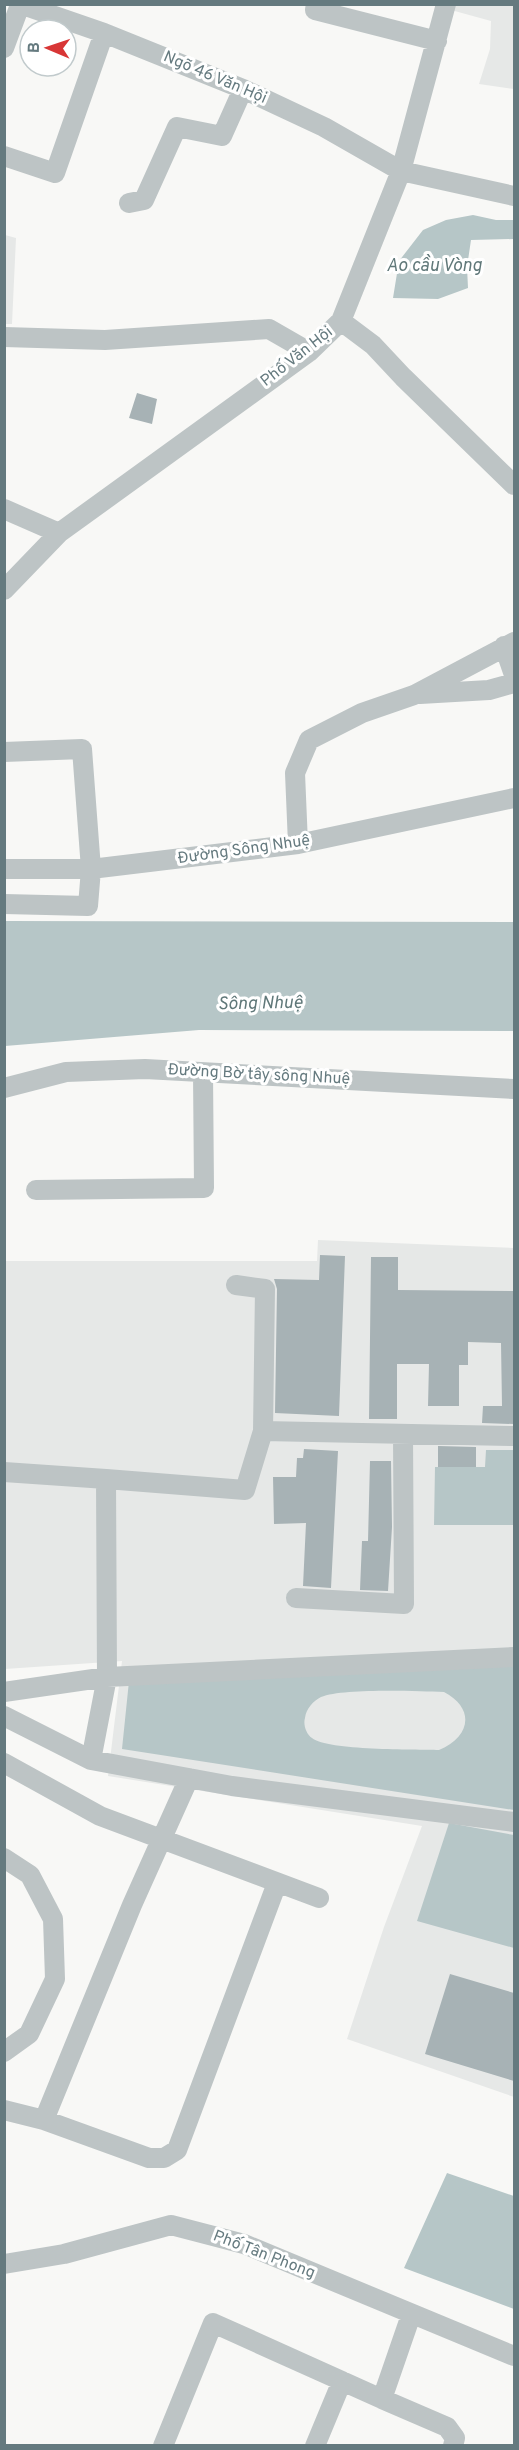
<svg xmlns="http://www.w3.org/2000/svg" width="519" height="2450" viewBox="0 0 519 2450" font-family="Overpass,sans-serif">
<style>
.built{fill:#e6e8e7}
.water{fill:#b6c6c7;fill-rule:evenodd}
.building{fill:#a7b2b5}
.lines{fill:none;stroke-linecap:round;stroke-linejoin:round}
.minor{stroke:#bdc4c5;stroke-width:20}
.labels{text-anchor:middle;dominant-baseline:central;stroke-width:6;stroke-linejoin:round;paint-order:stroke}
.street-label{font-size:16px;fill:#657a7f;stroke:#fff}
.water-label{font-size:18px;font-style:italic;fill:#607879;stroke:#fff}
</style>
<rect width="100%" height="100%" fill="#f8f8f6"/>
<path class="built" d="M452,5H514V89L479,84L490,49L491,21L451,10Z
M5,235L16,238L12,324H5Z
M318,1240L514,1248V2097L347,2039L384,1927L422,1826L108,1776L122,1661L5,1669L4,1261H317Z"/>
<path class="water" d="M473,215L496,220H514V239L471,240L467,267L468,288L438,299L393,298L399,261L423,230L446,220Z
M4,921L514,922V1031L199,1030L5,1046Z
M486,1450H514V1525H434L435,1467H485Z
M514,1666V1810L122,1749L129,1681ZM444,1692C476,1709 470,1737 439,1750C415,1749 328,1751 312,1738C306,1734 303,1724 305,1718C306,1709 313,1701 321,1697C343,1688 417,1691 444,1692Z
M449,1823L514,1835V1948L417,1921Z
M447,2173L514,2196V2309L404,2268Z"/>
<path class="building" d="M137,393L157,399L152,424L129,418Z
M320,1255L345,1256L339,1416L275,1413L277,1289L274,1279L319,1280Z
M371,1257H398V1290L514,1291V1424L482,1423L483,1406H502L501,1343L468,1342V1365H459V1406H428L429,1364H397V1419H369Z
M438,1446L476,1447V1467H438Z
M304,1449L338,1451L331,1588L303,1586L306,1523L274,1524L273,1477H296L297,1458H303Z
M370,1461H391L392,1527L388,1591L360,1590L362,1541H368Z
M450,1974L514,1993V2081L425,2054Z"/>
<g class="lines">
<path class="minor" d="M20,4L104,33L243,89L324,127L401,171L514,196
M316,4L315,10L437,41
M4,48L20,5
M4,156L55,173L104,33
M129,203L144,200L177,127L222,136L243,89
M341,321L373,345L403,377L514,485
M4,337L105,340L269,329L309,352
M4,509L59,533L309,352L341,321L401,171L446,4
M4,590L59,533
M504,646L514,675
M420,694L489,690L514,683
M4,752L82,749L91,869L88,906L4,904
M298,844L295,773L309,740L362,713L414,695L514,642
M4,869H91L298,844L514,798
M4,1088L66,1072L145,1069L514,1089
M36,1190L204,1188L203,1073
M263,1431L514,1436
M4,1472L106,1479L107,1677L91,1760
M106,1479L245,1490L263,1431L265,1289L236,1285
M296,1598L404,1604L403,1434
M4,1692L107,1677L514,1657
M4,1716L91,1760L232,1786L514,1822
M4,1763L100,1816L319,1898
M4,1858L30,1875L53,1919L55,1979L29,2034L4,2052
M4,2110L44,2120L132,1905L189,1778
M44,2120L149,2158H164L177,2150L277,1883
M4,2264L64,2254L171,2225L244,2244L514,2356
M382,2399L447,2427L455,2438L453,2446
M163,2446L213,2323L382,2399L411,2315
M315,2446L342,2381"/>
</g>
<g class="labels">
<g class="street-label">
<text transform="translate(215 78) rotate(23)">Ngõ 46 Văn Hội</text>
<text transform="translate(297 357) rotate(-38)">Phố Văn Hội</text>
<text transform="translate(244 850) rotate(-8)">Đường Sông Nhuệ</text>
<text transform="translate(259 1075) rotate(3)">Đường Bờ tây sông Nhuệ</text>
<text transform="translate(264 2255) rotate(21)">Phố Tân Phong</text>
</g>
<g class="water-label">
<text x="434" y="266">Ao cầu Vòng</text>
<text transform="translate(260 1004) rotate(-1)">Sông Nhuệ</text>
</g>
</g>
<rect width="519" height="2450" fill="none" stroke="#657a7f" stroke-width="12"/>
<g transform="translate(48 48) rotate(272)"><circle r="28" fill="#ffffff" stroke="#c1cacc" stroke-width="1.5"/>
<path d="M0-4.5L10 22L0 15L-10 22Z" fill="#d83636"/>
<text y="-9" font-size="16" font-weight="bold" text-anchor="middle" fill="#657a7f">B</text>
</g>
</svg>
